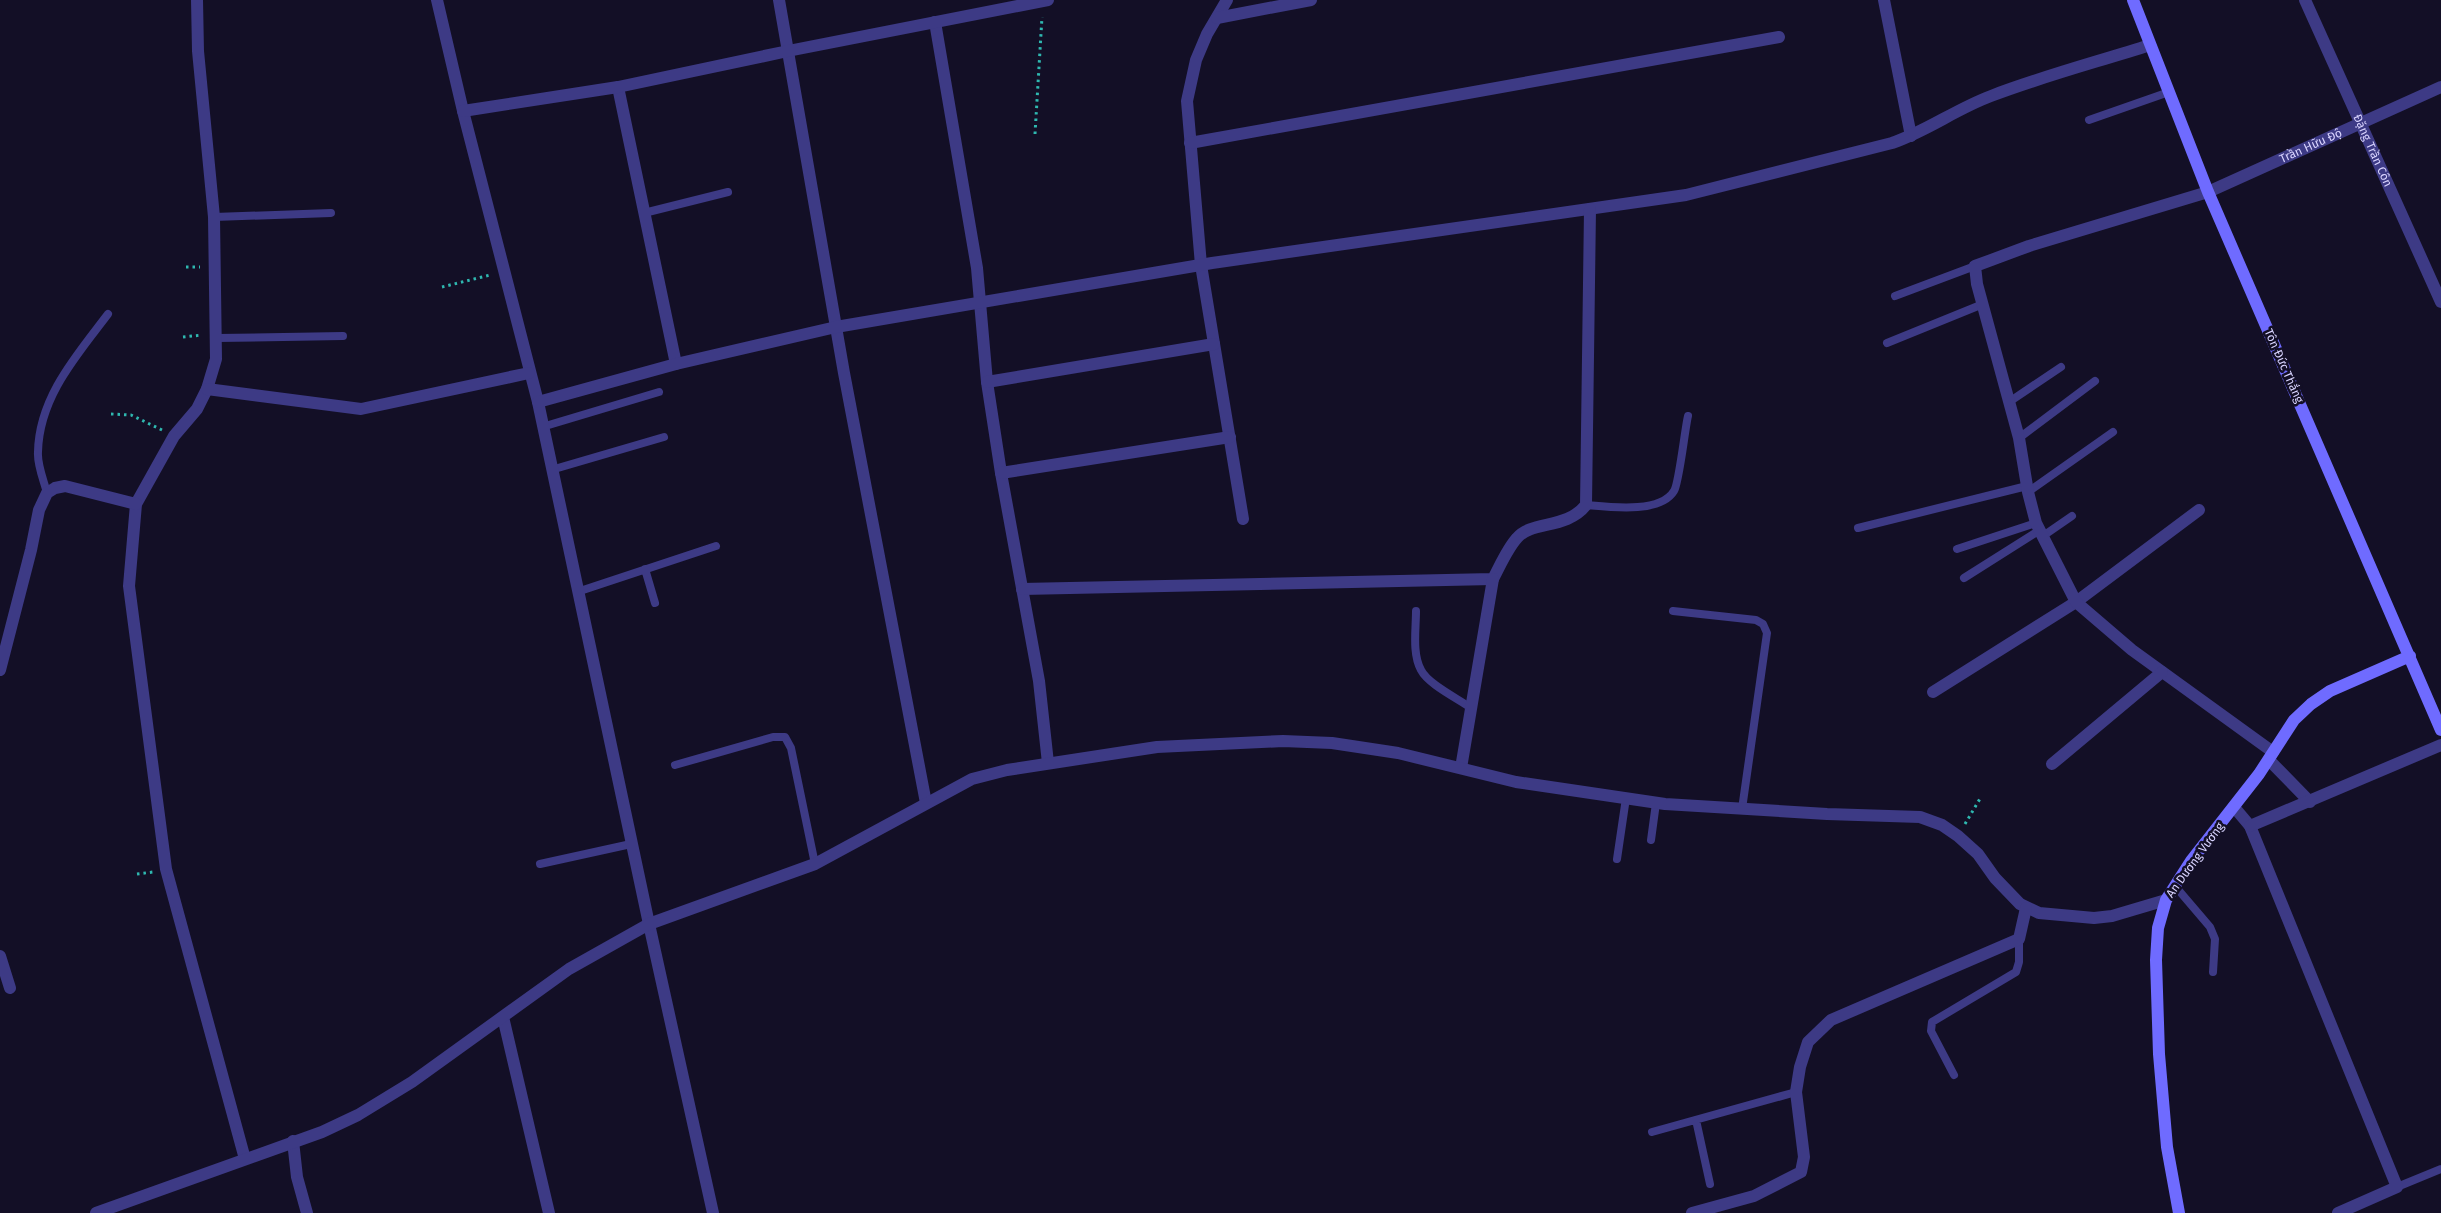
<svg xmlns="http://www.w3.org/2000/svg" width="2441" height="1213" viewBox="0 0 2441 1213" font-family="'Fira Sans',sans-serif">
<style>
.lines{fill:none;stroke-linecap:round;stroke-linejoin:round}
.path{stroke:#2fb8b0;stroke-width:3;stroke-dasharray:2.5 4;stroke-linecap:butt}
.lane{stroke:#3d3a85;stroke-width:8}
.street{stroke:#3d3a85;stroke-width:12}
.secondary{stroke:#6f6bff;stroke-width:12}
.labels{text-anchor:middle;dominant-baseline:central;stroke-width:5;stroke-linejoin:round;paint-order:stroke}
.street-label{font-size:12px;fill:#d9d4ff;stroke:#130f26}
</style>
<rect width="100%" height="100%" fill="#130f26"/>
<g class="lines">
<path class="path" d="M1035,134L1042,17
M186,267H200
M442,287L490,275
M183,337L202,335
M111,414L131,415L162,430
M1965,824L1981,797
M137,874L153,872"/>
<path class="lane" d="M2089,120L2169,92
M644,213L728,192
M214,217L331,213
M1895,296L1975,266
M217,338L343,336
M1887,343L1983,304
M2009,402L2061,367
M542,427L659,392
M2019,438L2095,381
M551,470L664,437
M2028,492L2113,432
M47,493C44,481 37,465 38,452C39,397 77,355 108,314
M1586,505C1609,507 1660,514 1674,491C1679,484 1685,428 1688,416
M1858,528L2027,486
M2043,536L2072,516
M1957,549L2036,523
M645,569L655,603
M1964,578L2040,530
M577,592L716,546
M1416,611C1416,629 1412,654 1421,670C1428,684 1457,698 1471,708
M1673,611L1756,620L1763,624L1767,633L1742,809
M675,765L773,737H785L791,748L815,864
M1651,840L1656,803
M1617,859L1626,798
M540,864L631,844
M2175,886L2210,927L2215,939L2213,972
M1954,1075L1931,1031L1932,1022L2016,972L2019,962V939
M1696,1120L1710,1184
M1652,1132L1796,1092
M2397,1187L2441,1169"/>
<g class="street">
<path d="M197,0L198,51L214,217L216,359L207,389L197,409L174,436L136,504L129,586L166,869L245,1159"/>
<path d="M437,0L463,111L538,402L649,924L713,1213"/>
<path d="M779,0L844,373L926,803"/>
<path d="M1227,0L1207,34L1196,60L1187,101L1201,265L1243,519"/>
<path d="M1884,0L1911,136"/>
<path id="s1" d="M2305,0L2441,302"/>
<path d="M1217,18L1311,0"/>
<path d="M935,22L977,268L987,382L1001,473L1039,681L1048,763"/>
<path d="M618,87L676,364"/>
<path d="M463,111L618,87L788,51L1048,0"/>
<path d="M1190,143L1779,37"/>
<path d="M987,382L1214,344"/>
<path d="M207,389L361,409L529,373"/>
<path d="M538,402L676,364L836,327L1212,263L1686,195L1892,143C1927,131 1956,109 1991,96C2043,76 2097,62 2150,45"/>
<path d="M1001,473L1230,437"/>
<path d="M1022,589L1493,579C1500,566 1507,549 1517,538C1532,520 1566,530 1586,505L1590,209"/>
<path d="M0,670L31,550L39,510L47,493L55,488L65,486L136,504"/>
<path d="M1933,692L2076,602L2199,510"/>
<path id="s2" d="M2273,752L2132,650L2076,602L2036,523L2028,492L2019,438L1977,284L1975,266L2029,246L2208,192L2441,87"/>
<path d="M2269,760L2310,802"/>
<path d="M2052,764L2162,672"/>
<path d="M1461,768L1493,579"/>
<path d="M2234,807L2250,826L2397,1187L2338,1213"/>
<path d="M2250,826L2441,745"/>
<path d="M0,956L10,988"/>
<path d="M503,1017L549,1213"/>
<path d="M293,1141L297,1177L307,1213"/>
<path d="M96,1213L322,1132L358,1115L412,1082L569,969L649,924L815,864L972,779L1007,770L1157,747L1283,741L1332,743L1398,753L1516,782L1665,804L1827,814L1920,817L1942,825L1958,836L1978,854L1995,878L2020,904L2039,913L2094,918L2112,916L2166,900"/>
<path d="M1692,1213L1754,1196L1801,1172L1804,1157L1796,1092L1800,1067L1808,1042L1831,1020L2019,939L2026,908"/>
</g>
<path class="secondary" d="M2133,0L2208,192L2441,730
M2179,1213L2167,1147L2159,1054L2156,960L2158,928L2166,900L2191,861L2259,774L2294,720L2311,704L2330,691L2410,656"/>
</g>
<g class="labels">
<g class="street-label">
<text stroke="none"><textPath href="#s2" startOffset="958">Trần Hữu Độ</textPath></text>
<text stroke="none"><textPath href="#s1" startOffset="165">Đặng Trần Côn</textPath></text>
<text transform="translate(2284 366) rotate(66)">Tôn Đức Thắng</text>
<text transform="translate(2195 860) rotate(-54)">An Dương Vương</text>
</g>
</g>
</svg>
